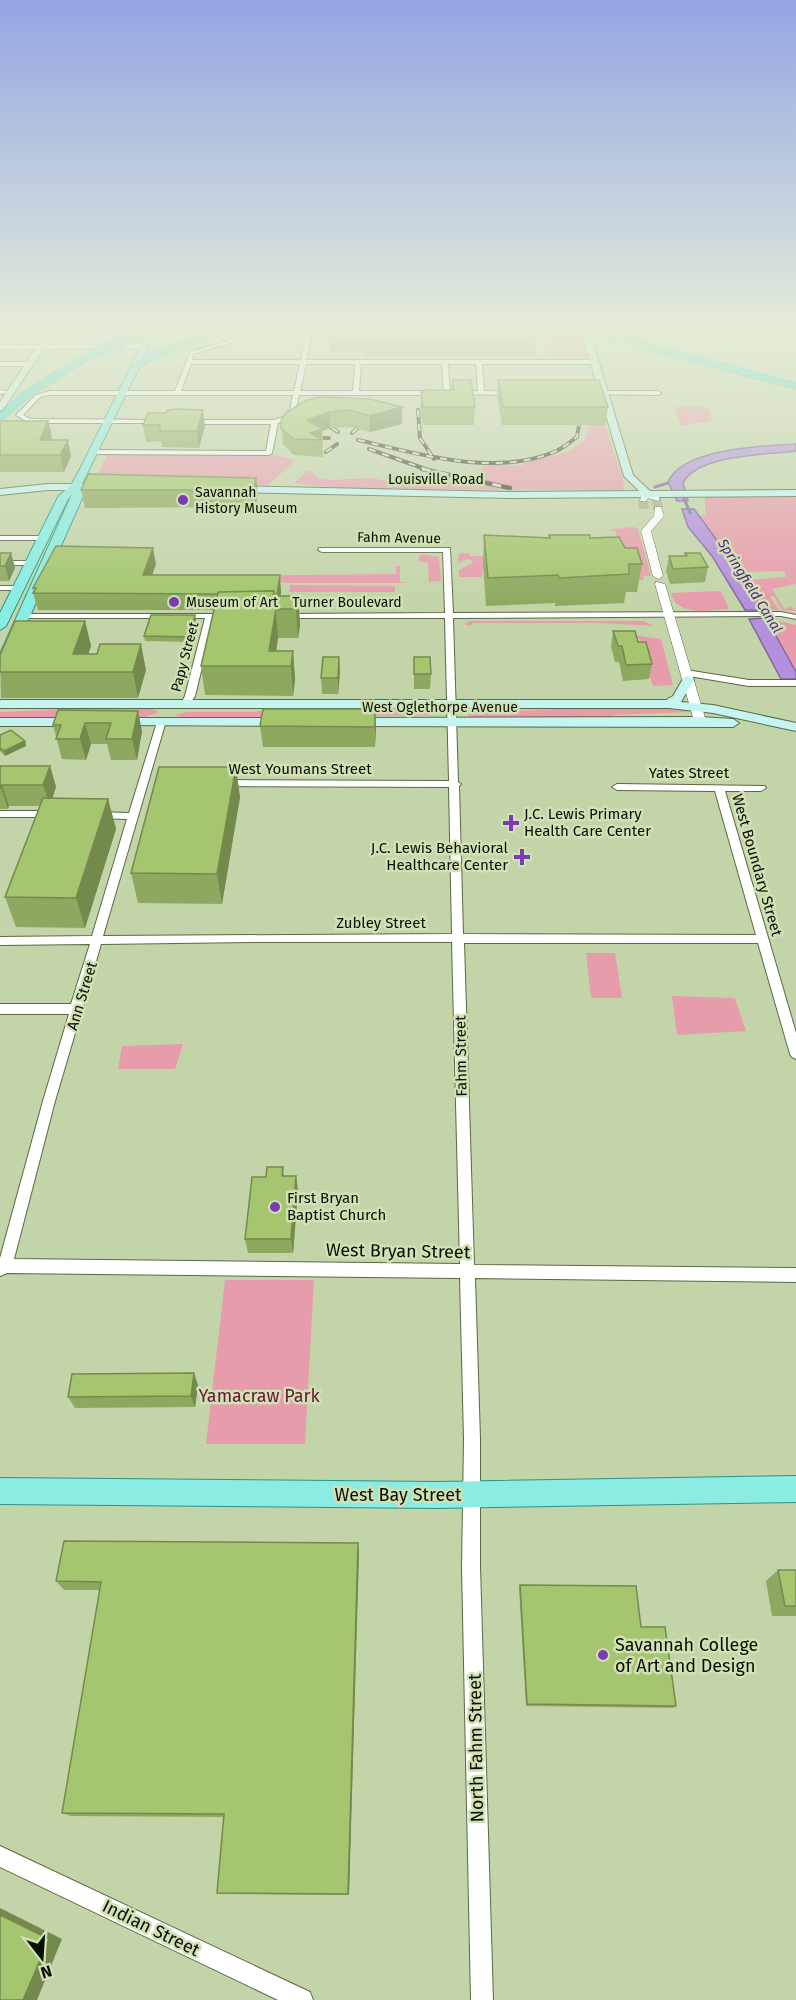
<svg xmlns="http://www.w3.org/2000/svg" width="796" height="2000" viewBox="0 0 796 2000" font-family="'Fira Sans',sans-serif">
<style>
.green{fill:#e79cac}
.water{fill:#b48fde;stroke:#81699c;stroke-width:1.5}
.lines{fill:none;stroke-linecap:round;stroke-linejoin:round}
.stream{stroke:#81699c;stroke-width:3}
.tertiary-tunnel{stroke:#a7b690;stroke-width:10;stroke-dasharray:10 4.5;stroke-linecap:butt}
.minor-casing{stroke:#5b6943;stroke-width:2}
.tertiary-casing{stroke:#5b6943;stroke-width:1}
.secondary-casing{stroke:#5b6943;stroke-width:2}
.primary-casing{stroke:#2a9688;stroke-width:2}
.motorway-casing{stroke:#2a9688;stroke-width:1}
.minor{fill:#fff;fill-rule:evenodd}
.tertiary{fill:#fff;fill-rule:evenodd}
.secondary{fill:#c4f5f1;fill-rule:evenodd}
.primary{fill:#8aece3;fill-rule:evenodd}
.motorway{fill:#3cdfd0;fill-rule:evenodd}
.rail-far1-casing{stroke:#3d4530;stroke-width:4}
.rail-casing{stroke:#3d4530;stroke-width:4.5}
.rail-far1{stroke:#d0e1b5;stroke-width:2;stroke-dasharray:7;stroke-linecap:butt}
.rail{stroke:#d0e1b5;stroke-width:3;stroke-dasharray:9;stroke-linecap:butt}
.motorway-bridge-casing{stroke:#2a9688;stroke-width:11;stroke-linecap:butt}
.motorway-bridge{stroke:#3cdfd0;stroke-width:10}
.wall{fill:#8ea95f}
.shaded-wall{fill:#748a4d}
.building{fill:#a5c56e;stroke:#748a4d;stroke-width:1.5}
.poi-dot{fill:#7b3cb1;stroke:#d0e1b5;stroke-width:2}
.labels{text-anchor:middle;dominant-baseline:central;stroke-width:5;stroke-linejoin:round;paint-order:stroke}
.far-street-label{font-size:14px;fill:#0a0f02;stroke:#d0e1b5}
.far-poi-label{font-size:14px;fill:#0a0f02;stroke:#d0e1b5;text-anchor:start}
.far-water-label{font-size:14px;font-style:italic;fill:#53207c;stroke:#d0e1b5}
.street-label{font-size:15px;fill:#0a0f02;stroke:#d0e1b5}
.poi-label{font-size:15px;fill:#0a0f02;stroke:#d0e1b5;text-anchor:start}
.near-street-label{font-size:18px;fill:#0a0f02;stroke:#d0e1b5}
.near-park-label{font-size:18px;fill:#691532;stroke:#d0e1b5}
.near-poi-label{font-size:18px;fill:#0a0f02;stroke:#d0e1b5;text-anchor:start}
</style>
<rect width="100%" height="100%" fill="#c3d4a9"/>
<path class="green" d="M543,324H574L581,328L588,359H553Z
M674,407H707L712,420L681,426Z
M589,425H605L623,479L624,490L346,489L294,483L307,471H312L317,478L330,480L373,478L395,483L416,480L469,481L485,464L521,466L524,462L567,452L585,440Z
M107,455H276L296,460L268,485L95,481Z
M705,497H796V584L772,589L784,609L791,607L796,611L782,610L774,596L770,597L779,610H762L746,580L786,577L784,571L739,572L698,516L705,515Z
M633,527L638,529L651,576H643L644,580L483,568L482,577H459V570L474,562L467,559L458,563V555L461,553H469L470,556L521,557L619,547L615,531L608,530Z
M423,554L439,557L441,581L420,583L429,582L428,563L419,561V556Z
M396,566H400V582L408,583H290L205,576L395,574L396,577Z
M290,585L395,586V592H289Z
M721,591L729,609C710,610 676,617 671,593Z
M766,618L796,625V672Z
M471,621H644L653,626L599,623H473L470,626L464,624Z
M633,635L661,639L673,685L653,686L638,644L640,640Z
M120,707L152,708L159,712L142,718H0V712Z
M283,708H428L437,709L436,714L429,715L184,718L175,715L187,712H254Z
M552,709H677L689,712L616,715L597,719H478L469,717L468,714Z
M586,953H615L622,998H591Z
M672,996L735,998L746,1031L677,1035Z
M183,1044L175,1069H118L122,1046Z
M225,1280H314L305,1444H206Z"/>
<path class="water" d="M796,444V451C767,455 698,454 683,483L688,501H677L668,482C683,448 763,446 796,444Z
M682,509H694L746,580L762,610H745L712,556L688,527Z
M766,618L796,672V679H781L749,619Z"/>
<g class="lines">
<path class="stream" d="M655,487L668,483
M683,496L690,513"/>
<path class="tertiary-tunnel" d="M643,499L644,509
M656,499L658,509"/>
<g class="minor-casing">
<path id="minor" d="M282,324H291L194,354L192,360H301L305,338L308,336L311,338L306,360H595L598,362L595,364H482L484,391L514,392L512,395L455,394L457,391H478L476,364H448L450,393L447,395L444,393L442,364H361L359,391H437L440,393L437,395H299L294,417L278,423L272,453L269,455L93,454L90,452L93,450L266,451L271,424H189L186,422L189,420H274L289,415L293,395H49L40,397L23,415L30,419L162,420L163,421L160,423H29L16,415L36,395L49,391H175L190,352ZM191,364H300L294,391H181ZM306,364H355L353,391H300Z
M0,327L152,328L155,330L152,332L0,331Z
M0,362H30L33,364L30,366H0Z
M0,390L14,392L0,394Z
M592,391H658L661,393L658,395L590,394Z
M0,536H43L47,538L43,540H0Z
M319,548H450L453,613L781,612L796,615V619L781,616L453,618L458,782L461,784L459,786L463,934L756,935L715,791L617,790L612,787L617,784L765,786L766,788L761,791H725L796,1033V1059L792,1057L790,1054L758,943H464L474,1265L796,1268V1282L475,1278L480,1439V1567L493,2000H471L462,1567L464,1439L460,1278L7,1273L0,1276V1258L43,1101L69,1014H0V1004H71L90,944L0,945V937L92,936L127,819L96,818L91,815L96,812L129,813L158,719L161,718L166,721L103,936L452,934L449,787L223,786L218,783L223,780L449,781L445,618H282L278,616L282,614L445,613L443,552H322L318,550ZM252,942H452L460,1264L14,1259L55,1101L81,1013L84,1009L83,1007L101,944Z
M0,561H31L35,563L31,565H0Z
M0,586H20L24,588L20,590H0Z
M20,614H229L233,616L229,618H214L195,696L188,707L185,708L180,705L185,696L205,618H20Z
M686,670L749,680H796V686H749L683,675V671Z
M0,811H52L57,814L52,817H0Z
M0,1846L310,1992L313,2000H278L0,1867Z"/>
</g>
<g class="tertiary-casing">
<path id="tertiary" d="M0,345L145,344L149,346L145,348L0,349Z
M646,490L659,497V501L648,498L646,501H640L642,493Z
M655,507H661L664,516L651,531L663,576L658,579L653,576L641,531L654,516Z
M656,582L665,584L706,721L704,723H696L694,721L655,584Z"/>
</g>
<g class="secondary-casing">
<path id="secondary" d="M52,324H60L4,408L0,411V402Z
M579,324H587L633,475L650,491L796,490V496L511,498L236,492L231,489L236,486L511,492L639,491L624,476Z
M48,484H105L110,487L105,490H48L0,495V489Z
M688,676L694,680L681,702L713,705L796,723V731L713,713L669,708H0V700H666L673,696L684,677Z
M700,717L733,719L739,723L733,727L354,726L348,722L354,718Z
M0,718H76L82,722L76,726H0Z
M117,718H283L289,722L283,726L112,725V719Z"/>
</g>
<g class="primary-casing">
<path id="primary" d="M152,324H160L81,486L83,496L7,668L0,672V654L72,494L68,499L6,626L0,630V613L58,497L72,484L81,467Z
M796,1476V1502L437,1508L0,1504V1478L437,1482Z"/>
</g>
<g class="motorway-casing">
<path id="motorway" d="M239,324H254L161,356L139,368L130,366L153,352Z
M593,324H606L660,347L796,383V389L652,351Z
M92,350L101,352L31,396L0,422V413L23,392Z"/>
</g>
<use href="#minor" class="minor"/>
<use href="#tertiary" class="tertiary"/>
<use href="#secondary" class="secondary"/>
<use href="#primary" class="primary"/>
<use href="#motorway" class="motorway"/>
<g class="rail-far1-casing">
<path id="rail-far1" d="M418,410L420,438L434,459
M332,428L338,432
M352,433L358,428
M316,438H329
M358,440C419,454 493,477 554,452C562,449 570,442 577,437L579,425
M369,449L428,470
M326,452L337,444"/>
</g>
<g class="rail-casing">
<path id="rail" d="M422,469L510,488"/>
</g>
<use href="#rail-far1" class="rail-far1"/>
<use href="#rail" class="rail"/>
<g class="motorway-bridge-casing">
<path id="motorway-bridge" d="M582,324L612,338
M96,352L166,324"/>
</g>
<use href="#motorway-bridge" class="motorway-bridge"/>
</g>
<path class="wall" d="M331,327L536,344L535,356H366V351H330V339Z
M453,380L475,407L474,425H423L420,409L421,392H424V390H452Z
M498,380L608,407L605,425H502L497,397Z
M402,407V424L370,432L350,427L330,428L322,431L323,457L294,455L283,444L281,420L287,412Z
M0,421H48L52,437L51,440L71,456L64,472H0Z
M143,425L205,426L199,448L162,447L161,441L146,442Z
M256,478L258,495L255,507L85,508L81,490Z
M484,535L549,538V535L590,538L642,564L637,592H626L624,603L555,606V603L486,606L483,563Z
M0,553H11L15,568L9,581H0Z
M685,553L708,567L705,582L670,584L666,571L669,556H684Z
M156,564L152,575L281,592V596H298L300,625L298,638H278L276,651H293L295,680L293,696L205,695L201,666L214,610H38L33,593L34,592L33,588Z
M196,620L190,642L145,641L144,636Z
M85,621L91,646L88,654L146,670L138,698H1L0,655Z
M613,631L638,642L652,664L649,679L623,681L619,662H615L611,647Z
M414,657L431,674L430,689H414Z
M340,672L338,694H322L321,678Z
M375,709V747H263L260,726Z
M58,710L142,731L137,760H111L107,744H91L86,760L62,759L53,725Z
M0,735L25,741L26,746L5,756L0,751Z
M0,766H50L56,787L52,798L108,799L116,829L85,928L16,927L5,897L40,806H9L8,809H0Z
M240,797L222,904L138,903L131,873Z
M283,1167L284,1176L298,1190L293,1253H248L245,1239L266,1177Z
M198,1385L195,1407L75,1408L68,1397Z
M359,1552L349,1895L222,1894L217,1893L224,1817L71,1816L62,1813L100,1590H64L56,1581Z
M778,1570H796V1616H772L766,1581Z
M520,1585L641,1627L676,1706L673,1708L526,1706L519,1588Z"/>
<path class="shaded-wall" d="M402,407V424L370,432V416Z
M203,410L205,426L199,448L197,431Z
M330,412V428L322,431V440H310L307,420Z
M48,421L52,437L43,456L40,440Z
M68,440L71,456L64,472L60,455Z
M256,478L258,495L255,507L254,490Z
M153,548L156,564L146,592L143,575Z
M11,553L15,568L9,581L5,566Z
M280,575L281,592L278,611L277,594Z
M274,591L278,638L274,666L269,651Z
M298,596L300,625L298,638L296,609Z
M195,615L196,620L190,642L189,637Z
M85,621L91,646L82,672L73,654Z
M141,644L146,670L138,698L133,672Z
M293,651L295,680L293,696L291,666Z
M339,657L340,672L338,694V678Z
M375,709L376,730L375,747Z
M138,711L142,731L137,760L132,739Z
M85,723L91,744L86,760L80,739Z
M25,741L26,746L5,756L4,751Z
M50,766L56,787L50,806L43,785Z
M236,767L240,797L222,904L217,874Z
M2,785L9,806L8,809L1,788Z
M108,799L116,829L85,928L76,898Z
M296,1176L298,1190L293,1253L291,1239Z
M194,1373L198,1385L195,1407L191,1396Z
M358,1543L359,1552L349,1895L348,1894Z
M0,1908L62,1939L37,2000H23L0,1915Z"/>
<path class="building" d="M367,324H533L536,344H366V339H330L331,327H367Z
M453,380H471L475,407H423L421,392H424V390H453Z
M498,380H599L608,407H503Z
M320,397L370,399L402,407L370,416L349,410L330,412L307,420L322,429L310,433L323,440L293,439L281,428V420L287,412L307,400Z
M176,409L203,410L197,431H160V425H143L148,413H166L168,410Z
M0,421H48L40,440H68L60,455H0Z
M88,474L256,478L254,490H81Z
M484,535L550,538L549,535H590V538L619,537L625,548H637L642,564H629V574L559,578L558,575L488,578Z
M56,546L153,548L143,575H280L277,594H274V591L218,592V594L33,593L36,588H33Z
M0,553H11L5,566H0Z
M685,553H700L708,567L673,569L669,556H687Z
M274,591L273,596H298L296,609H276L269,651H293L291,666H201L218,592Z
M151,615H195L189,637L144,636Z
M15,621H85L73,654H97L100,644H141L133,672H0V655Z
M613,631H635L638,642H646L652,664L626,665L622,646H618Z
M323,657H339L338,678H321Z
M414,657H430L431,674H414Z
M263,709H375V727L260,726Z
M58,710L138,711L132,739H106L111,723H85L80,739H56L61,725H53Z
M11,730L25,741L4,751L0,748V735Z
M0,766H50L43,785H2L0,788Z
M159,767H236L217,874L131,873Z
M43,798L108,799L76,898L5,897Z
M267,1167H283L282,1176H296L291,1239H245L252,1177H266Z
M194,1373L191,1396L68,1397L72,1374Z
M64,1541L358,1543L348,1894L217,1893L224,1814L62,1813L101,1582L56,1581Z
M778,1570H796V1606H785Z
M520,1585L636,1586L641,1627H665L676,1706L527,1704Z
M0,1915L49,1939L23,2000H0Z"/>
<linearGradient id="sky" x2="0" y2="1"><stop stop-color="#93a5e4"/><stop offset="0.54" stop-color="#e4ecd8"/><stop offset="1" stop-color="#e4ecd8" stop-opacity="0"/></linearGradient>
<rect width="796" height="604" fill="url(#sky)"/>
<g class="poi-dot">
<circle cx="183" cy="500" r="6"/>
<circle cx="174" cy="602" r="6"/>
<path d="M508 814h6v6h6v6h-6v6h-6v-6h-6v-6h6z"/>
<path d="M519 848h6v6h6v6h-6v6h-6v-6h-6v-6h6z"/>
<circle cx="275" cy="1207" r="6"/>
<circle cx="603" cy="1655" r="6"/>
</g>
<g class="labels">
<g class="far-street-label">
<text x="436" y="479">Louisville Road</text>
<text transform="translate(399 538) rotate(1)">Fahm Avenue</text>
<text x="347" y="602">Turner Boulevard</text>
<text transform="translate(185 657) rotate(-75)">Papy Street</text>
<text x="440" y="707">West Oglethorpe Avenue</text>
</g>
<g class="far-poi-label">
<text x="195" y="492">Savannah<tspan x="195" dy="16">History Museum</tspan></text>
<text x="186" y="602">Museum of Art</text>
</g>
<g class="far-water-label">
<text transform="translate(750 586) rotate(58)">Springfield Canal</text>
</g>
<g class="street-label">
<text x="300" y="769">West Youmans Street</text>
<text x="689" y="773">Yates Street</text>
<text transform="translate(757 865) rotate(74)">West Boundary Street</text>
<text x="381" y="923">Zubley Street</text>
<text transform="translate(82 996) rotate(-73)">Ann Street</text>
<text transform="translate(461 1056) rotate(-91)">Fahm Street</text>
</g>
<g class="poi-label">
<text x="524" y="814">J.C. Lewis Primary<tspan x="524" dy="17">Health Care Center</tspan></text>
<text x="508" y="848" text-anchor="end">J.C. Lewis Behavioral<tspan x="508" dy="17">Healthcare Center</tspan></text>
<text x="287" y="1198">First Bryan<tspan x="287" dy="17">Baptist Church</tspan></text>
</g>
<g class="near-street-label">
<text transform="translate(398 1251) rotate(1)">West Bryan Street</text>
<text x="398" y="1495">West Bay Street</text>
<text transform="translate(476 1748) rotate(-91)">North Fahm Street</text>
<text transform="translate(151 1928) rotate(26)">Indian Street</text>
</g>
<g class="near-park-label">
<text x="259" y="1396">Yamacraw Park</text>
</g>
<g class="near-poi-label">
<text x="615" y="1645">Savannah College<tspan x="615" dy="21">of Art and Design</tspan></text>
</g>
</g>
<g transform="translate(42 1958) rotate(163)" stroke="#d0e1b5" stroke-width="4.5" paint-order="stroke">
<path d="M0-4.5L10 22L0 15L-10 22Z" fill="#0a0f02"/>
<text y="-9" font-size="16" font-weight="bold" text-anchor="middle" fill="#0a0f02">N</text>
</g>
</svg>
